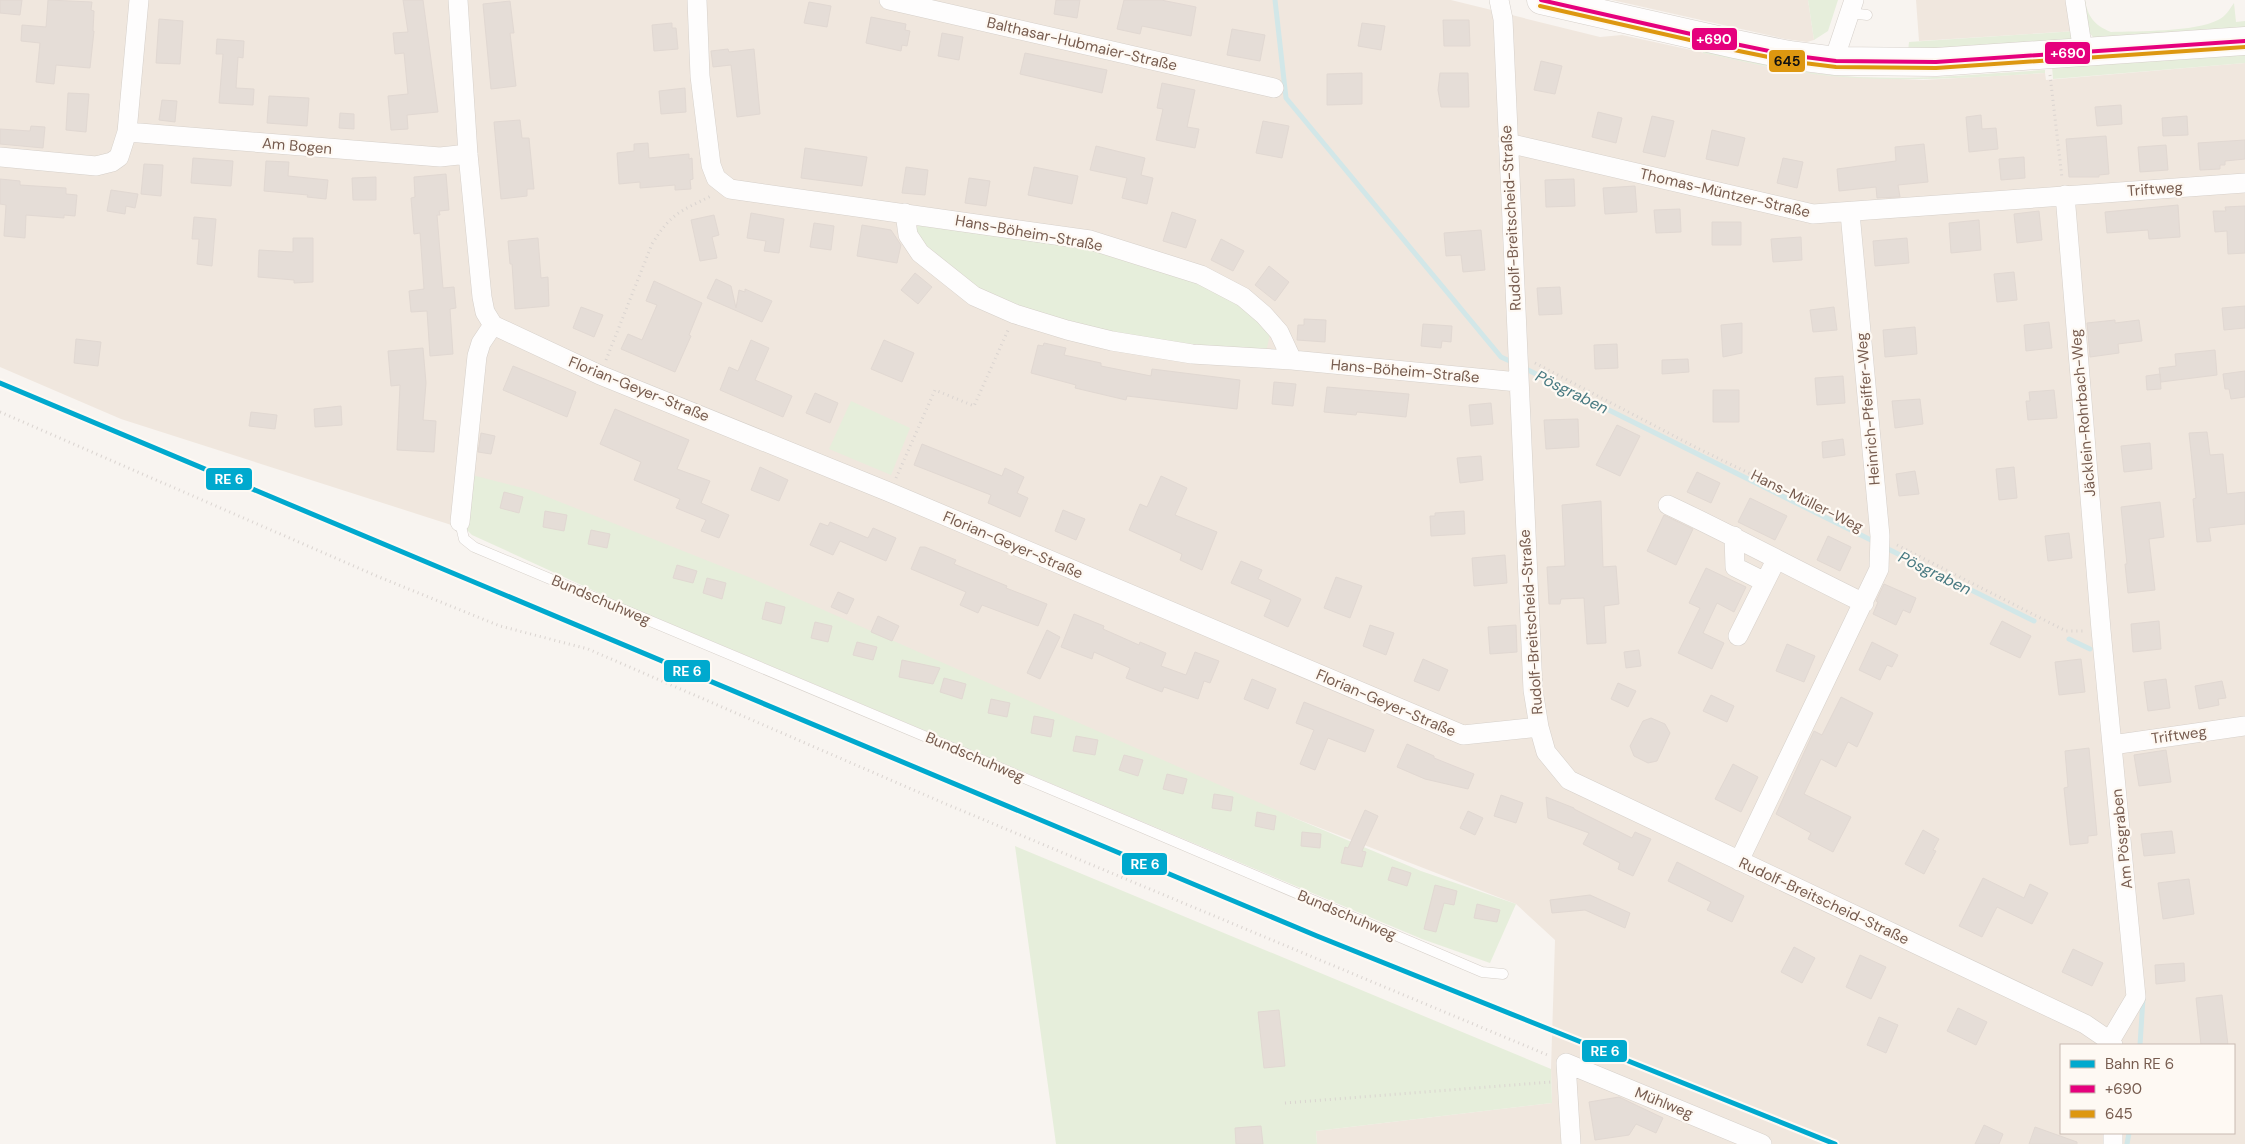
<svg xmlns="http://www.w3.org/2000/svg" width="2245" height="1144" viewBox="0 0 2245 1144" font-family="'DM Sans',sans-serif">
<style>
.residential{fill:#f0e7de;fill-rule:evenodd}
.green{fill:#e6eedb}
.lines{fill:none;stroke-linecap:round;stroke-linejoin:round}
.stream{stroke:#d2e7e8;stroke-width:5}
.building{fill:#e5ddd7;stroke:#e1d8d2}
.lane-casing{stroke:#d6d0ca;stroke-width:11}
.street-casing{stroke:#d6d0ca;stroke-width:20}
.secondary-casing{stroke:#d6d0ca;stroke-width:29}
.path{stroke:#dad4d0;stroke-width:3;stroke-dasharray:1 4;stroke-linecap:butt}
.lane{stroke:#fefdfd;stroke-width:10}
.street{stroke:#fefdfd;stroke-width:19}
.secondary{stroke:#fefdfd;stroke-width:28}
.bus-1-casing{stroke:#fef9f3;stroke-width:8}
.bus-2-casing{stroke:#fef9f3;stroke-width:8}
.bus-1{stroke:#e5007d;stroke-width:4}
.bus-2{stroke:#dd9710;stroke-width:4}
.rail-1-casing{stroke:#fef9f3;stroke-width:9}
.rail-1{stroke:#00a9ce;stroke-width:5}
.labels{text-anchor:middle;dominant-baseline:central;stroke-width:4.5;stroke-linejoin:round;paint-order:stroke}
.street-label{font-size:15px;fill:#775c4f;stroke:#fef9f3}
.water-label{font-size:16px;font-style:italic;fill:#477981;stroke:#fef9f3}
.line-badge{stroke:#fef9f3;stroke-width:2}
.badge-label{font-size:14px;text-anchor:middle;font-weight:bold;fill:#fff}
.pale-badge-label{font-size:14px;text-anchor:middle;font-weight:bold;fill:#111}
</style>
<rect width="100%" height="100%" fill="#f8f4f0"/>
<path class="residential" d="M0,0H1451L1600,37L1622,35L1779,69L1832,76L1923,80L2045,73L2046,80L2245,63V1144H1317L1316,1131L1552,1103L1551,1069L1555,940L1516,904L1292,817L467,530L121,419L0,367ZM2061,1045H2234V1133H2061Z
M1612,0H1808L1814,40L1807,42L1785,39Z
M1916,0H2071L2076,31L1919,41Z"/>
<path class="green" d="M1808,0H1838L1828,31L1814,40Z
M2080,0H2085C2088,17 2094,25 2111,32C2138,31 2195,32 2218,20C2226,16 2229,10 2234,3L2236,22L2245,21V30L2096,41L2085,27Z
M2076,31L2068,43L1908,52L1909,42Z
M1703,51C1746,60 1788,71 1831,75C1902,82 1974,74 2045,70V73C1974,77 1903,83 1831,76C1788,72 1746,62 1703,53Z
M2245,52V63L2053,79L2052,66Z
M918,223L1088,247L1196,278L1235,299L1271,330L1266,352L1193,349L1067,326L977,291L940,264L916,235Z
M851,401L910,428L891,475L829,449Z
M472,475L530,490L751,578L1292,817L1421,871L1516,904L1490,963L1422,939L623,604L472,535L467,530Z
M1015,846L1551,1069L1552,1103L1316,1131L1317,1144H1056Z"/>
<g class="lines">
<path class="stream" d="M1275,0L1286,98L1501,357L1514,363
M1524,368L1877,543
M1884,547L2034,621
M2069,639L2090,649
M2140,1045L2143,998
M2127,1144L2129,1133"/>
</g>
<path class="building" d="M0,0H22L20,15L0,13Z
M48,0L92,2L91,10L94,11L93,31H94L90,68L56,65L54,84L36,82L40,43L21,41L22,25L46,27Z
M403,0H423L438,112L407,115L408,129L391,130L388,96L408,94L404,53L395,54L393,33L408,32Z
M1056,0H1080L1077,18L1054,14Z
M1124,0H1161L1196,7L1191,36L1142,26L1140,34L1117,29Z
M510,1L514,33H510L516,86L491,89L483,4Z
M809,2L831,6L827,27L804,23Z
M871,17L906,24L905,30L910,31L907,46L902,45L901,51L866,43Z
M159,19L183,21L180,64L156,63Z
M1443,20H1469L1470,46H1444Z
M672,23V28H676L678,49L654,51L652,25Z
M1362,23L1385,26L1381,50L1358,46Z
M1232,29L1265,35L1260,61L1227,55Z
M942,33L963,37L959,60L938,56Z
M217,39L244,41L243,58L238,57L236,88L254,89L253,105L219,103L223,54H216Z
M728,49L729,52L754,49L760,114L737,117L731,65L713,67L711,51Z
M1025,53L1107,70L1102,93L1020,74Z
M1541,61L1562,66L1555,94L1534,90Z
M1362,73V104L1327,105V74Z
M1440,73H1468L1469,107H1441L1438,90Z
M1162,83L1195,90L1187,127L1199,129L1195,148L1156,140L1163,109L1157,108Z
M685,88L686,112L661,114L659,91Z
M68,93L89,94L86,132L66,130Z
M269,96L309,98L307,126L267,123Z
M162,100L177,101L175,122L159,120Z
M2121,105L2122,124L2097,126L2095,107Z
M1598,112L1622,118L1616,143L1592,137Z
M340,113L354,114V129L339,128Z
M1981,115L1982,129L1996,128L1998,149L1969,152L1966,117Z
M1652,116L1674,121L1665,157L1643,152Z
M2187,116L2188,135L2163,136L2162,118Z
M520,120L522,138H529L534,189H527V196L501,199L494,122Z
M1263,121L1289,126L1282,158L1256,153Z
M31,126L45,127L43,148L0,144V129L30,131Z
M1712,130L1745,138L1738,166L1706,159Z
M2106,136L2109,174L2099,175V177H2069L2066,139Z
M2245,140V159L2225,161V165H2220V169L2200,170L2198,143Z
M648,143L649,158L689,154V159L692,158L693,179L690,180L691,189L675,190V185L640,188V182L619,184L617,153L634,151V144Z
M1924,144L1928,182L1898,185L1900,197L1877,198L1876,187L1839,191L1837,169L1896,161L1895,147Z
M2166,145L2168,170L2140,172L2138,147Z
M1096,146L1145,158L1141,175L1153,178L1147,204L1122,198L1127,178L1090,170Z
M805,148L867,157L862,186L801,178Z
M2024,157L2025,178L2001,180L1999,159Z
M193,158L233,161L231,186L191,183Z
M1783,158L1803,162L1797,188L1777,183Z
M266,161L289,162L288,176L328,180L326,199L307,197L308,195L264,191Z
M144,164L163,165L161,196L141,194Z
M906,167L928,170L925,195L902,193Z
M1034,167L1078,176L1072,204L1028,195Z
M446,174L449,210L439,211L440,215H437L443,288L454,287L456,308L450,309L453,354L430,356L427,311L411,312L409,291L424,289L420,233L414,234L411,198L415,197L414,177Z
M376,177V200H353L352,178Z
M969,178L990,181L986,206L965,203Z
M0,179L20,181V185L66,188V194L77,195L75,216L64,215V218L26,215L25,238L4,236L6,205L0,204Z
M1574,179L1575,206L1546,207L1545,180Z
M1635,186L1637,212L1605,214L1603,188Z
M111,190L138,194L135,208L126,206L125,214L107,211Z
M2178,205L2180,237L2149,239L2148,230L2107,233L2105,212Z
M2245,206V253L2228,254L2227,231L2215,232L2213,211H2226L2225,207Z
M1680,209L1681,232L1656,233L1654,210Z
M2039,211L2042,240L2017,243L2014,214Z
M1172,212L1196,220L1186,248L1163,241Z
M751,213L784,219L779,253L764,251L766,241L747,238Z
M714,215L719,235L712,237L717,258L700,261L691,220Z
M194,217L216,219L212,266L197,264L199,239H192Z
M1979,220L1981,250L1951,253L1949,223Z
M1712,222H1741V245H1712Z
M814,223L834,226L831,250L810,247Z
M862,225L891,230L901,245L897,263L857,256Z
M1481,230L1485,270L1463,272L1461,255L1446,256L1444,233Z
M1801,237L1802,260L1773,262L1771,239Z
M293,238H313V282L294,283V280L258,277L259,250L293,252Z
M538,238L541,278L548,277L549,306L515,309L512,264H510L508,241Z
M1907,238L1909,263L1875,266L1873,241Z
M1221,239L1244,251L1233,271L1211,260Z
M1269,266L1289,282L1275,301L1255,285Z
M2014,272L2017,300L1997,302L1994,274Z
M915,273L932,287L918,304L901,290Z
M716,279L731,286L736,308L739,290L745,292V289L772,301L762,322L707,298Z
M654,281L702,303L689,335L691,336L675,372L621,349L628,334L642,340L657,305L646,301Z
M1560,287L1562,314L1539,315L1537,288Z
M2245,306V328L2224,330L2222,308Z
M581,307L603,315L594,337L573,328Z
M1834,307L1837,330L1813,332L1810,310Z
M1304,319L1326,320L1325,342L1297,340L1298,325H1304Z
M2115,320V323L2139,320L2142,341L2118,344L2119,353L2090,357L2087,323Z
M2049,322L2052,348L2026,351L2024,325Z
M1742,323V353L1723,357L1721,325Z
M1423,324L1452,326L1451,342L1442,341L1441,348L1421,346Z
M1915,327L1917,354L1885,357L1883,330Z
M76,339L101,342L98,366L74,363Z
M751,340L769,348L755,380L792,396L783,417L720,390L729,367L738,371Z
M884,340L914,353L902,382L871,369Z
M1044,343L1066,348L1064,355L1101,363V366L1151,376L1152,369L1240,380L1237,409L1127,396L1126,400L1075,388L1076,385L1031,373L1038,345L1043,346Z
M1617,344L1618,368L1595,369L1594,345Z
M423,348L426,383L423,420L436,421L434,452L397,450L400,385L391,386L388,351Z
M2215,350L2217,375L2161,382L2159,368L2176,366L2175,354Z
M1688,359L1689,372L1662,374V360Z
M513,366L576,392L567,417L503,390Z
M2245,371V397L2231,399L2229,389H2225L2223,374Z
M2160,374L2161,389L2147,390L2146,376Z
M1843,376L1845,403L1817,405L1815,378Z
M1274,382L1296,384L1293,406L1272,404Z
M1327,387L1409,394L1406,417L1357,412L1356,415L1324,412Z
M1713,390H1739V422H1713Z
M2054,390L2057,418L2028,420L2026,401H2030L2029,392Z
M815,393L838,403L830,423L806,413Z
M1920,399L1923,424L1895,428L1892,401Z
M1491,403L1493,424L1471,426L1469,405Z
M341,406L342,425L315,427L314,409Z
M615,409L689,440L677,469L710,481L701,503L729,515L719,538L701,531L706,520L676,508L680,499L634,480L641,462L600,444Z
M251,412L277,415L275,429L249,426Z
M1578,419L1579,447L1546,449L1544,420Z
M1617,425L1640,436L1620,476L1596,465Z
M2207,432L2210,455L2223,454L2227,494L2245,492V524L2209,528L2211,541L2197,542L2193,499L2196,498L2189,433Z
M481,433L495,436L491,454L478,452Z
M1843,439L1845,455L1823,458L1822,442Z
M2150,443L2152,469L2124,472L2121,446Z
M922,444L1002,476L1005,468L1024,477L1017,493L1028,498L1020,517L988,503L991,495L914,465Z
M1481,456L1483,480L1460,483L1457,458Z
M760,467L788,480L779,501L751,490Z
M2014,467L2017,498L1999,500L1996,469Z
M1915,471L1919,494L1899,496L1896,474Z
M1697,472L1720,483L1711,503L1687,492Z
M1161,476L1187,488L1175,515L1217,532L1202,570L1180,560L1182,554L1129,530L1140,504L1147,507Z
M504,492L523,497L519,513L500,508Z
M1750,498L1787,516L1775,540L1738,522Z
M1601,501L1603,567L1616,566L1619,604L1604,606L1606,643L1587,644L1584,598L1561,599L1560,604H1549L1547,567L1565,566L1562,505Z
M2160,502L2164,537L2149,539L2155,590L2128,593L2125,564H2127L2121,507Z
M1063,510L1085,519L1076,540L1055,531Z
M545,511L567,515L564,531L543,527Z
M1464,511L1465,534L1431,536L1430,516H1435V513Z
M1664,515L1693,529L1676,565L1647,551Z
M830,522L868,538L873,528L896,538L886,561L840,541L833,555L810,545L820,523L828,526Z
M591,530L610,534L607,548L588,544Z
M2069,533L2072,558L2048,561L2045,536Z
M1828,536L1851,547L1840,571L1817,560Z
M920,547H925L956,560L954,564L1007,586L1006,588L1047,604L1038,626L982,605L978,613L960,605L966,592L911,569Z
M1505,555L1507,583L1474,586L1472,558Z
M1241,561L1262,570L1258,579L1301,599L1288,627L1264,616L1271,600L1231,583Z
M677,565L697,571L693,583L673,578Z
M1706,568L1746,587L1734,612L1717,603L1703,633L1724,643L1712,669L1678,653L1700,608L1689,603Z
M1336,577L1362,586L1350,618L1324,608Z
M707,578L726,583L722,599L703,593Z
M1884,584L1916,598L1910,613L1903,610L1896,625L1873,614L1878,602L1876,601Z
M838,592L854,599L847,614L831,607Z
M766,602L785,607L781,624L762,619Z
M1074,614L1104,626L1103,629L1139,645L1140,642L1166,653L1161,666L1186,675L1195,652L1219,661L1210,683L1204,681L1198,699L1164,687L1162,692L1126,678L1130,668L1094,652L1092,659L1061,647Z
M878,616L899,626L892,641L871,632Z
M2002,621L2031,636L2020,658L1990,644Z
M2159,621L2161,649L2133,652L2131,624Z
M815,622L832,626L828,642L811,638Z
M1370,625L1394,633L1386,655L1363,646Z
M1516,625L1517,652L1490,654L1488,627Z
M1047,630L1060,637L1040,679L1027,673Z
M857,642L877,647L873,660L853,655Z
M1872,642L1898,655L1892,667L1887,665L1880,680L1859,670Z
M1787,644L1815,656L1804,682L1776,671Z
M1639,650L1641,666L1626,668L1624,652Z
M1423,659L1448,670L1439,691L1414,681Z
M2081,659L2085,692L2059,695L2055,662Z
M902,660L940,668L933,684L899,677Z
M944,678L966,684L962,699L940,692Z
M1252,679L1276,689L1268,709L1244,699Z
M2166,679L2170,708L2148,711L2144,682Z
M2222,681L2226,698L2218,699L2219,705L2199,709L2195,686Z
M1618,683L1636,691L1628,707L1611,699Z
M1711,695L1734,706L1727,722L1703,711Z
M1841,697L1873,713L1857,747L1848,742L1836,767L1821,759L1804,794L1851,817L1833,852L1808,839L1811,833L1776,814L1814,731L1822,735Z
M991,699L1010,703L1007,717L988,713Z
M1304,702L1374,730L1365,752L1328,738L1315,770L1300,764L1314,730L1296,723Z
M1034,716L1054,720L1051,737L1031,733Z
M1651,718L1665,724L1670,733L1657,761L1648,763L1634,756L1630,746L1643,721Z
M1076,736L1098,740L1095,755L1073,751Z
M1407,744L1434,756V758L1474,774L1468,789L1425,779L1397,767Z
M2089,748L2097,835L2088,836V843L2070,845L2064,788L2068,787L2065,751Z
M2166,750L2171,782L2139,786L2134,755Z
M1124,755L1143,760L1138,776L1119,770Z
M1733,764L1758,777L1741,812L1715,799Z
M1167,774L1187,779L1183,794L1163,789Z
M1214,794L1233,797L1231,811L1212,808Z
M1501,795L1523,803L1516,823L1494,816Z
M1546,797L1574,808V809L1632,838L1635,832L1651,839L1633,876L1618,869L1620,863L1583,844L1589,833L1548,818Z
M1365,810L1378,816L1362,851L1366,852L1362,867L1341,863L1345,847L1348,848Z
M1468,811L1483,818L1475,835L1460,828Z
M1257,812L1276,816L1274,830L1255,826Z
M1923,830L1939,839L1933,850L1936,851L1924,874L1905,864Z
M2172,831L2175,853L2144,856L2141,834Z
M1302,832L1321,834L1320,848L1301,846Z
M1677,862L1744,896L1732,922L1707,910L1711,902L1668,881Z
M1392,867L1411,873L1407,886L1388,880Z
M1983,878L2024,898L2030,884L2048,893L2032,924L1997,907L1982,937L1959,926Z
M2189,879L2194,914L2163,919L2158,883Z
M1435,885L1457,891L1454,905L1444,903L1436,932L1424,929Z
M1590,895L1630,913L1625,928L1585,910L1552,913L1550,900Z
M1477,904L1500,910L1497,922L1474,918Z
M1794,947L1815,958L1802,983L1781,972Z
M2073,949L2103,963L2092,986L2062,972Z
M1860,955L1886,967L1871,999L1846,987Z
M2184,963L2185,981L2156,984L2155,965Z
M2222,995L2228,1045H2201L2196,998Z
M1958,1008L1987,1022L1976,1045L1947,1031Z
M1279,1010L1285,1066L1264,1068L1258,1012Z
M1879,1017L1898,1025L1886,1053L1867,1045Z
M1619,1097L1663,1118L1656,1133L1636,1124L1629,1135L1595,1140L1589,1102Z
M1984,1125L2003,1134L1999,1144H1975Z
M1261,1126L1263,1144H1236L1235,1128Z
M2035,1127L2077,1142V1144H2029Z"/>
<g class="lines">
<g class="lane-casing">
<path id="lane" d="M1850,13L1867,15
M460,522L464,539L474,547L1136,825L1482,972L1503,974"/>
</g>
<g class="street-casing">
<path id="street" d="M458,0L468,154L482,297L485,312L493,325L600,375L889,492L1463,735L1539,727
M697,0L700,76L711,165L716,178L730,189L1090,240L1201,275L1243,297L1264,315L1279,332L1292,360
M889,0L1274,88
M1499,0L1503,19L1533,690L1539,727L1546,752L1569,780L2085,1024L2110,1041L2113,1045
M2075,0L2083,52
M1836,61L1838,48L1854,0
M127,132L139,0
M1508,143L1813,214L2245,183
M0,157L96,166L112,162L119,157L127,132L440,157L468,154
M2065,195L2101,630L2136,997L2110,1041
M905,213L908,235L920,253L974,296L1015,314L1067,330L1112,341L1192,354L1292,360L1518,382
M1668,505C1734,536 1798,571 1864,603
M460,522L477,356L481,343L493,325
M1734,536L1735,567L1763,581
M1738,636L1776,560
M2112,745L2245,726
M1739,861L1879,569L1880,536L1850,213
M2113,1133V1144
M1571,1144L1566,1063L1762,1144"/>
</g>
<g class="secondary-casing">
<path id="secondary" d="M1541,0L1735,44L1789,55L1836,61L1936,62L2245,41"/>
</g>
<path class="path" d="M2050,75L2062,178
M606,360L652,244C671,213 681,211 711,196
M1535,363L1697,448L1862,528
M0,412L379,577L500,626L588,649L946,804L1550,1056
M896,478L935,390L974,406L1009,328
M1897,545L2066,631H2085
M1285,1103L1551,1082"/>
<use href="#lane" class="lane"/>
<use href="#street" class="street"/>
<use href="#secondary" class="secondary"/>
<g class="bus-1-casing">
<path id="bus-1" d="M1541,0L1735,44L1789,55L1836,61L1936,62L2245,41"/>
</g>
<g class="bus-2-casing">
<path id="bus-2" d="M1540,6L1734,50L1788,61L1836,67L1936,68L2245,47"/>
</g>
<use href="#bus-1" class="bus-1"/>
<use href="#bus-2" class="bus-2"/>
<g class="rail-1-casing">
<path id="rail-1" d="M0,383L1317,936L1835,1144"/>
</g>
<use href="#rail-1" class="rail-1"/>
</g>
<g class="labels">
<g class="street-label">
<text transform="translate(1082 44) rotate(13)">Balthasar-Hubmaier-Straße</text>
<text transform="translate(297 146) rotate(5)">Am Bogen</text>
<text transform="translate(2155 189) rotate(-4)">Triftweg</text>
<text transform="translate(1725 193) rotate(13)">Thomas-Müntzer-Straße</text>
<text transform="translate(1511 218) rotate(-93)">Rudolf-Breitscheid-Straße</text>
<text transform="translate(1029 233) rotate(10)">Hans-Böheim-Straße</text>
<text transform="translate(1405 371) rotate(5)">Hans-Böheim-Straße</text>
<text transform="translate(639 389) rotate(22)">Florian-Geyer-Straße</text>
<text transform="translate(1868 409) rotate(-95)">Heinrich-Pfeiffer-Weg</text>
<text transform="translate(2083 413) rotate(-95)">Jäcklein-Rohrbach-Weg</text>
<text transform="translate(1807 501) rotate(26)">Hans-Müller-Weg</text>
<text transform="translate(1013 545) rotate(23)">Florian-Geyer-Straße</text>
<text transform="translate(601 600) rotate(23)">Bundschuhweg</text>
<text transform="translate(1531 622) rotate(-94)">Rudolf-Breitscheid-Straße</text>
<text transform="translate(1386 703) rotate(23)">Florian-Geyer-Straße</text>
<text transform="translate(2179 735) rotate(-8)">Triftweg</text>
<text transform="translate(975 757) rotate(23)">Bundschuhweg</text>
<text transform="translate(2122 839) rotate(-96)">Am Pösgraben</text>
<text transform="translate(1824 901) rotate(25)">Rudolf-Breitscheid-Straße</text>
<text transform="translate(1347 915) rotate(23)">Bundschuhweg</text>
<text transform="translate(1664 1103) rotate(22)">Mühlweg</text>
</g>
<g class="water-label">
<text transform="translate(1572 392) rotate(26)">Pösgraben</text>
<text transform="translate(1935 573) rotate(26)">Pösgraben</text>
</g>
</g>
<g class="line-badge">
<rect x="1691" y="27" width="47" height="24" rx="5" fill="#e5007d"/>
<rect x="2044" y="41" width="47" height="24" rx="5" fill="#e5007d"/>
<rect x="1768" y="49" width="38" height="24" rx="5" fill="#dd9710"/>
<rect x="205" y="467" width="48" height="24" rx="5" fill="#00a9ce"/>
<rect x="663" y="659" width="48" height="24" rx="5" fill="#00a9ce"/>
<rect x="1121" y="852" width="47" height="24" rx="5" fill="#00a9ce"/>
<rect x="1581" y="1039" width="47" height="24" rx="5" fill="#00a9ce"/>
</g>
<g class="badge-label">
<text x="1714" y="44">+690</text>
<text x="2068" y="58">+690</text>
<text x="229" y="484">RE 6</text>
<text x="687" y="676">RE 6</text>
<text x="1145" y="869">RE 6</text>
<text x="1605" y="1056">RE 6</text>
</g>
<g class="pale-badge-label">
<text x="1787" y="66">645</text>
</g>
<rect x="2060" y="1044" width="175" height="90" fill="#fef9f3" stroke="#c8bab1"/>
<rect x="2070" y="1060" width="25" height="8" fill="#00a9ce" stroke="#c8bab1"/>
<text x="2105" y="1069" font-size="15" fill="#775c4f">Bahn RE 6</text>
<rect x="2070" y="1085" width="25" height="8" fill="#e5007d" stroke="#c8bab1"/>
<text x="2105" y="1094" font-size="15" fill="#775c4f">+690</text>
<rect x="2070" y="1110" width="25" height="8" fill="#dd9710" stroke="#c8bab1"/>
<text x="2105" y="1119" font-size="15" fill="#775c4f">645</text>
</svg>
